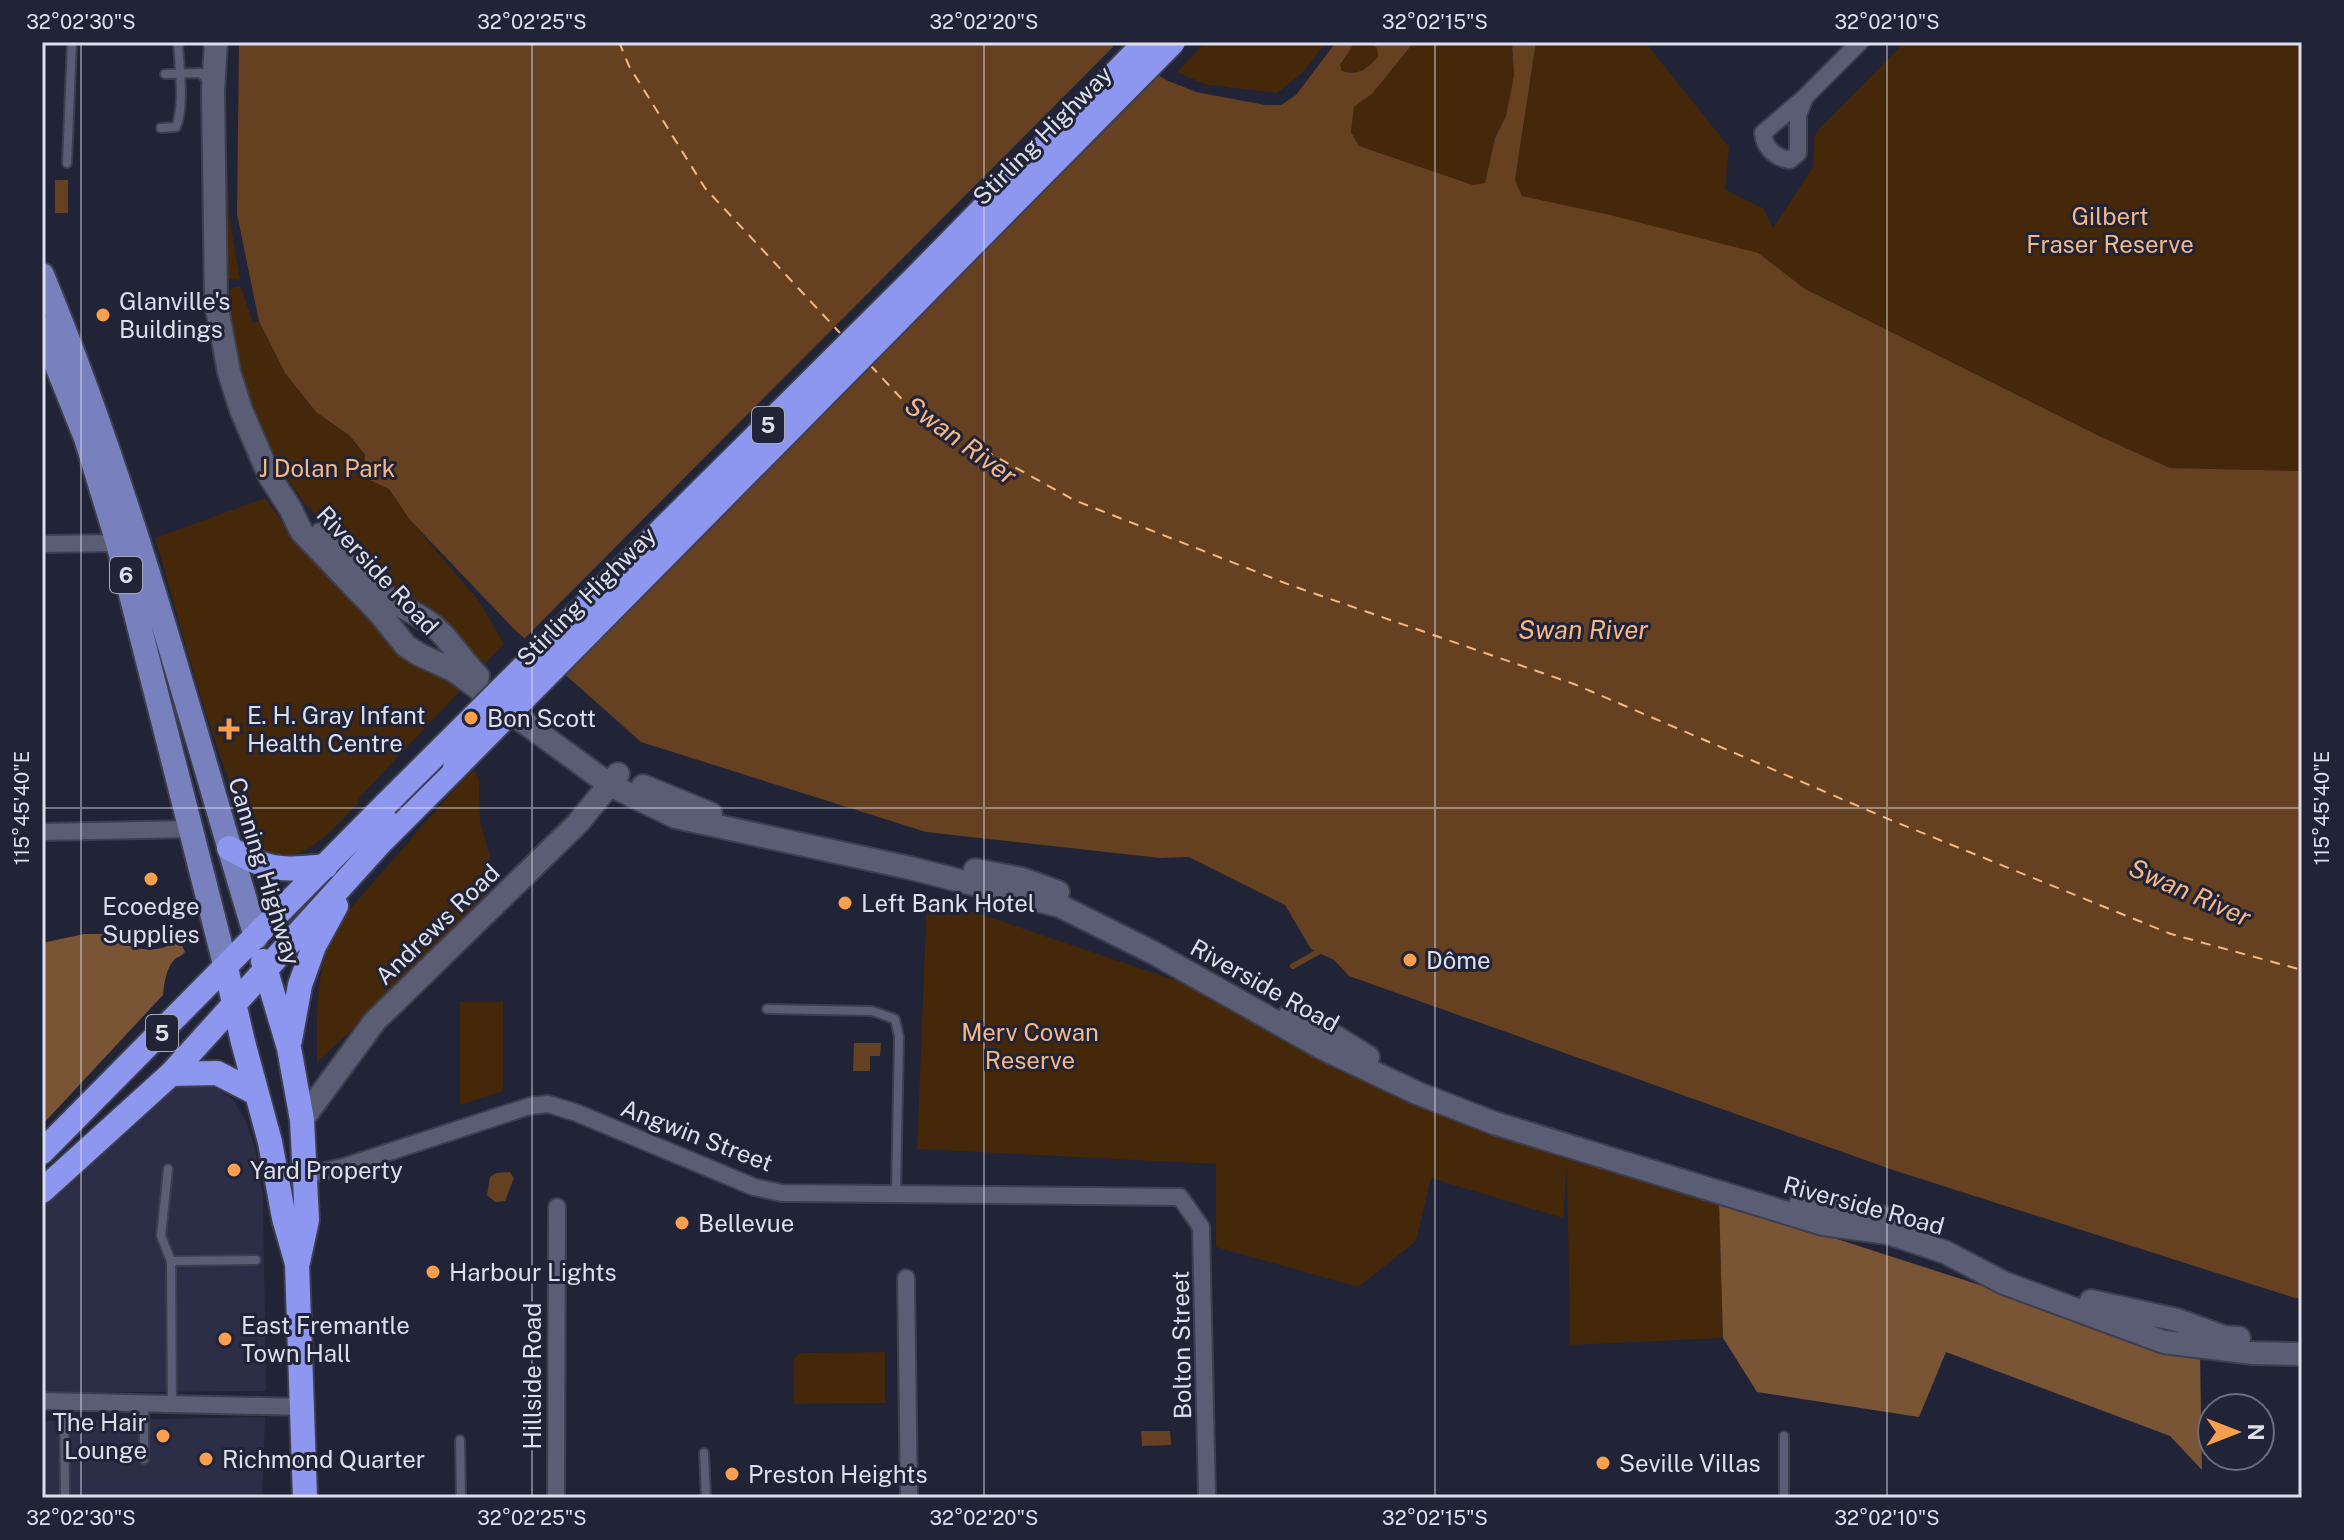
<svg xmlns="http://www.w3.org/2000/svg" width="2344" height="1540" viewBox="0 0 2344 1540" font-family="'Public Sans',sans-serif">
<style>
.built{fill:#2b2e46}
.green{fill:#45270a}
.forest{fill:#7a5535}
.water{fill:#654121;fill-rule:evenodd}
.pier{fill:#212337}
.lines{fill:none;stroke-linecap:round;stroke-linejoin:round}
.stream{stroke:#654121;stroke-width:6}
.ferry{stroke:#f5b783;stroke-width:2;stroke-dasharray:10 8;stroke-linecap:butt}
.lane-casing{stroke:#3d3f4f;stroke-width:12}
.street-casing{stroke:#3d3f4f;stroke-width:20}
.secondary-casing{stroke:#3d3f4f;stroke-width:26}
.primary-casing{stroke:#3d3f4f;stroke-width:28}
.highway-casing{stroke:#3d3f4f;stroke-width:28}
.lane{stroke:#5a5d74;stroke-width:8}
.street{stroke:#5a5d74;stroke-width:16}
.secondary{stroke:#5a5d74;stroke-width:22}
.primary{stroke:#7980be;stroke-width:24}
.highway{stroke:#8e97f0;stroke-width:24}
.highway-bridge-casing{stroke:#3d3f4f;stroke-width:28;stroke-linecap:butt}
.highway-bridge{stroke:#8e97f0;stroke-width:24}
.ticks{fill:none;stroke:#dddfed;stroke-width:2;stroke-opacity:0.45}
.poi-dot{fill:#f99f4d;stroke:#212337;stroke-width:3}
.labels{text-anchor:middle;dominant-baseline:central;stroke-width:6;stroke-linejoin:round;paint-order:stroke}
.shield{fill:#212337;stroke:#a5a7b6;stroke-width:2}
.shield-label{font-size:22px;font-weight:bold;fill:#dddfed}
.street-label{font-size:24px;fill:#dddfed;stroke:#212337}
.park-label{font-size:24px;fill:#f6b884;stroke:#212337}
.poi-label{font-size:24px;fill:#dddfed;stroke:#212337;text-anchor:start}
.water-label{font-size:26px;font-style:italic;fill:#f5b783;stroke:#212337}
.neatline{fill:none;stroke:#dddfed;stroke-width:3}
.ticks-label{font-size:20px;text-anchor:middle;fill:#dddfed}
</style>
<rect width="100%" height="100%" fill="#212337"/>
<path class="built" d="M207,1083L233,1099L246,1122L255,1149L263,1196L266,1391L42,1393V1208L166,1094L180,1086Z
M265,1417L262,1498H42V1421Z"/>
<path class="green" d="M1205,42H1327L1302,73L1277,93L1207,85L1177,72Z
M1414,42H1512L1514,75L1506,116L1495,137L1485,183L1473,185L1359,146L1351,131L1354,107L1372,94Z
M1536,42H1645L1729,147L1725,190L1763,208L1773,228L1813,167L1814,138L1817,131L1905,42H2302V471L2170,468L2097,435L1804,289L1783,272L1522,196L1515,180Z
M1371,43L1377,48L1378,57C1366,69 1359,75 1342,71L1340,65L1353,45Z
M227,148L229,216L240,280L228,279Z
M235,287H241L253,323L259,321L285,373L316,412L350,436L365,456V478L389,489L410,520L479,601L504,644L482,667C434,625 385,585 341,540C327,526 310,512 299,496C258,436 233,362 229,290Z
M265,498L304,552L371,618L399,655L412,664L442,675L458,686L460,691L359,798L358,804C338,823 306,865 273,854C266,852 259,845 254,839C240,820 234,794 226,772C198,695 178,616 155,538Z
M473,768L479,779L480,821L490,857L492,889L373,1010L317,1062C317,1010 314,966 341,919Z
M927,896L1228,998L1453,1107L1719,1201L1723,1338L1570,1345L1567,1166L1563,1218L1431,1178L1416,1241L1358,1287L1216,1247V1164L917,1149Z
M460,1002H503V1091L460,1105Z
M885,1352V1403L794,1404L793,1358L801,1353Z"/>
<path class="forest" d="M84,934H114C122,949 146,951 162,948C170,946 172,941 180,941L185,952C182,956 177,957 174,960C166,968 164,985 163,995L42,1125V943Z
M1719,1201L2200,1356L2202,1470L2170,1436L1946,1352L1919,1417L1757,1392L1723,1338Z"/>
<path class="water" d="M239,42H1106L1166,80L1196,92L1265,105H1281L1296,95L1336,42H1414L1372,94L1354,107L1351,132L1359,146L1473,185L1485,183L1495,138L1506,116L1514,75L1512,42H1536L1515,180L1522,196L1610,215L1758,253L1805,289L2097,435L2170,468L2302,471V1298H2295L1893,1170L1349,976L1334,960L1311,949L1285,905L1189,857L1160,858L926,832L641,742L515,630L410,520L389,489L365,478V455L350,436L316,412L285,373L259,321L237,214ZM1371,43L1377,48L1378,57C1366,69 1359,76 1342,71L1340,65L1353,45Z
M55,180H68V213H55Z
M854,1043H881L880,1056H870V1071H853Z
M510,1172L514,1178L505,1201L495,1202L487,1195L490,1177L496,1173Z
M1141,1431H1170L1171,1445L1142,1446Z"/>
<path class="pier" d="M1116,44L1161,72L561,677L522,641Z"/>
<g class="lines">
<path class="stream" d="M1293,966L1318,952"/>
<path class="ferry" d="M619,42L629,66L705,188L841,334
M870,365L913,411L1074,500L1290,585L1574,684L1893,821L2171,934L2302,970"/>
<g class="lane-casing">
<path id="lane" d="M165,74L201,73L208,82
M161,128L176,127C185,105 179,66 178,42
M67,163L72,42
M767,1009L872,1011L895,1019L899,1037L896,1193
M168,1169L161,1236L171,1261
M64,1400L65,1498
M172,1405L171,1261L256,1260
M1784,1436V1498
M460,1440L461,1498
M704,1453L706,1498
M144,1459V1405"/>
</g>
<g class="street-casing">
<path id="street" d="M1805,97L1798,115V153L1790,160C1776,158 1764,148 1763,133L1805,97L1860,42
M42,544L118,543L124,541
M42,832L190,829
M306,1175L343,1167L530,1106L548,1104L577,1113L754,1187L782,1193L1180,1197L1201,1227L1207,1498
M906,1278L909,1498
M42,1401L304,1407
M556,1498L557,1207"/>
</g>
<g class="secondary-casing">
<path id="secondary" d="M216,42L213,90L216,303L229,372L241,410L270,477L290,508L301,531L381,615L406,646L420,655L453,670L610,785L676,817L910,868L1060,906L1154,953L1322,1048L1417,1093L1494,1123L1823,1224L1888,1233L1945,1252L2004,1283L2164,1342L2253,1353L2302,1354
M321,534C343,556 364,582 389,599C405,610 423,615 437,629C452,642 462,661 478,676
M643,786L711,814
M975,870L1022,879L1058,892
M1289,1016L1321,1028L1368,1057
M302,1120L375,1021L578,823L618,774
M1801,1203L1815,1208L1875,1215L1907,1226
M2091,1301L2177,1320L2224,1337L2239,1338"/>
</g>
<g class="primary-casing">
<path id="primary" d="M42,275C131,490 189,715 256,937
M42,328L86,438L118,543L226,968"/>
</g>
<g class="highway-casing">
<path id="highway" d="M229,848C272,872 278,870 326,866
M263,961L289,1048L302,1120L307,1220L298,1262
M226,968L243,1042L270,1142L284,1218L297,1264L305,1498
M290,1040L300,985L314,946L336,906
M171,1074L217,1073L256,1093
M42,1152L386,804
M42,1191L171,1074L381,842L455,768"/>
</g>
<use href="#lane" class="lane"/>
<use href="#street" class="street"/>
<use href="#secondary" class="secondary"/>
<use href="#primary" class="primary"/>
<use href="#highway" class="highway"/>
<g class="highway-bridge-casing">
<path id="highway-bridge" d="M455,768L1173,42
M386,804L916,277L1146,42"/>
</g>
<use href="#highway-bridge" class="highway-bridge"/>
</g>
<path class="ticks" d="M81,42V1498M532,42V1498M984,42V1498M1435,42V1498M1887,42V1498M42,808H2302"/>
<g class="poi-dot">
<circle cx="103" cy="315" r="8"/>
<circle cx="471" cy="718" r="8"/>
<path d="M225 717h8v8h8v8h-8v8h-8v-8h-8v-8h8z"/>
<circle cx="151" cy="879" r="8"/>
<circle cx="845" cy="903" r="8"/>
<circle cx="1410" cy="960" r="8"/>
<circle cx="234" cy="1170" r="8"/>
<circle cx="682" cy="1223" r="8"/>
<circle cx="433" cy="1272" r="8"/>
<circle cx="225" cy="1339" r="8"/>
<circle cx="163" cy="1436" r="8"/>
<circle cx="206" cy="1459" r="8"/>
<circle cx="1603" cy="1463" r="8"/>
<circle cx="732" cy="1474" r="8"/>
</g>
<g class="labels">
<g class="shield">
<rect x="752" y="407" width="32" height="36" rx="6"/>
<rect x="110" y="557" width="32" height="36" rx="6"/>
<rect x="146" y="1015" width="32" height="36" rx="6"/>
</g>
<g class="shield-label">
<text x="768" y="425">5</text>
<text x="126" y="575">6</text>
<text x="162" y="1033">5</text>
</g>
<g class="street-label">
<text transform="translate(1042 135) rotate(-45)">Stirling Highway</text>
<text transform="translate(378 570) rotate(47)">Riverside Road</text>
<text transform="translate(586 596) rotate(-45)">Stirling Highway</text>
<text transform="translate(265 871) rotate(73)">Canning Highway</text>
<text transform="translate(437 924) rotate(-44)">Andrews Road</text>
<text transform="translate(1265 985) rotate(29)">Riverside Road</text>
<text transform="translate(697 1135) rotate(21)">Angwin Street</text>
<text transform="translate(1864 1205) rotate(15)">Riverside Road</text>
<text transform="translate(1181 1345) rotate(-91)">Bolton Street</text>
<text transform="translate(532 1376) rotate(-90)">Hillside Road</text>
</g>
<g class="park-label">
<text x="2110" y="216">Gilbert<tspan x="2110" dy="28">Fraser Reserve</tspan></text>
<text x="327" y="468">J Dolan Park</text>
<text x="1030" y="1032">Merv Cowan<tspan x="1030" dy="28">Reserve</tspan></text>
</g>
<g class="poi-label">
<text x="119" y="301">Glanville's<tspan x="119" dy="28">Buildings</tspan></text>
<text x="247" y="715">E. H. Gray Infant<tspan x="247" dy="28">Health Centre</tspan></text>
<text x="487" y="718">Bon Scott</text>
<text x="861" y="903">Left Bank Hotel</text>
<text x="151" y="906" text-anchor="middle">Ecoedge<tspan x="151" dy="28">Supplies</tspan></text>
<text x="1426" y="960">Dôme</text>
<text x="250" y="1170">Yard Property</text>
<text x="698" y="1223">Bellevue</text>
<text x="449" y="1272">Harbour Lights</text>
<text x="241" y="1325">East Fremantle<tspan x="241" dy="28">Town Hall</tspan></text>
<text x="147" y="1422" text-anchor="end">The Hair<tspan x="147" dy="28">Lounge</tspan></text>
<text x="222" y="1459">Richmond Quarter</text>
<text x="1619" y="1463">Seville Villas</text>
<text x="748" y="1474">Preston Heights</text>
</g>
<g class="water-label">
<text transform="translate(961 440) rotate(36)">Swan River</text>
<text x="1583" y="629">Swan River</text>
<text transform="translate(2190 892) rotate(24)">Swan River</text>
</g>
</g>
<rect width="2344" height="1540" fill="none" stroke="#212337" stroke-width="88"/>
<g transform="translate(2236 1432) rotate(90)"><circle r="38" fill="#212337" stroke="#6c6e80" stroke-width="2"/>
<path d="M0-6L14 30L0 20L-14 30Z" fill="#f99f4d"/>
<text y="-12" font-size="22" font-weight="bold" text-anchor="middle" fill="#dddfed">N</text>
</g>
<rect x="44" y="44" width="2256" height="1452" class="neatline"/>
<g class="ticks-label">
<text x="81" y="29">32°02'30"S</text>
<text x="532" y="29">32°02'25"S</text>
<text x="984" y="29">32°02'20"S</text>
<text x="1435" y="29">32°02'15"S</text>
<text x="1887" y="29">32°02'10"S</text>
<text transform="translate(2322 808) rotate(-90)" y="7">115°45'40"E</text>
<text transform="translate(22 808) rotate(-90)" y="7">115°45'40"E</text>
<text x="81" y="1525">32°02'30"S</text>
<text x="532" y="1525">32°02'25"S</text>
<text x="984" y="1525">32°02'20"S</text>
<text x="1435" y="1525">32°02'15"S</text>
<text x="1887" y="1525">32°02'10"S</text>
</g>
</svg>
